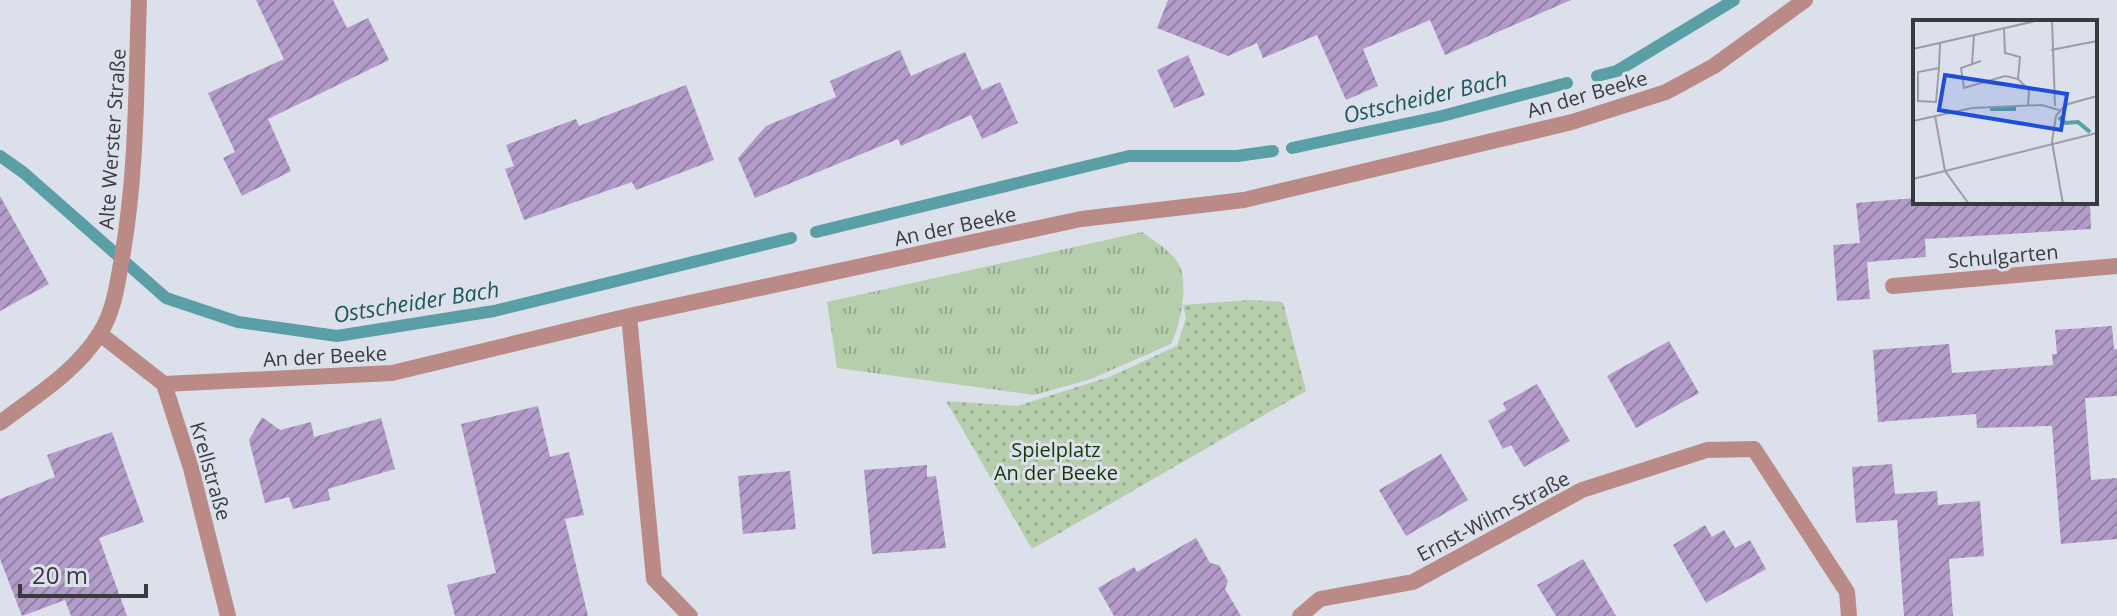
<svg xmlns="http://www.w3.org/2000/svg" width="2117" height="616" viewBox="0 0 2117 616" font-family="'Open Sans',sans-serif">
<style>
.grass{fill:url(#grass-tufts)}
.park{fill:url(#park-dots)}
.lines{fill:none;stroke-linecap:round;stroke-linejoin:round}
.stream{stroke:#5b9fa6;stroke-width:12}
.building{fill:url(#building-hatch)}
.service{stroke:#ba8a86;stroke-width:16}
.minor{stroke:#ba8a86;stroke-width:16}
.labels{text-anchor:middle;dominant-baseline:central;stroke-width:6;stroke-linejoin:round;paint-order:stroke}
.street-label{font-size:20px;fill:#393b3f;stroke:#dce0eb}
.park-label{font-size:20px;fill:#183506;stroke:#dce0eb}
.water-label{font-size:22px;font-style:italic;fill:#1c575c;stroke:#dce0eb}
.inset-river{fill:none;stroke:#5b9fa6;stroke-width:4}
.inset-road{fill:none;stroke:#9b9ea6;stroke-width:2}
.view{fill:#1d4ed8;fill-opacity:0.15;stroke:#1d4ed8;stroke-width:4}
.inset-edge{fill:none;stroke:#393b3f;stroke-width:4}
</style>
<defs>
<pattern id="grass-tufts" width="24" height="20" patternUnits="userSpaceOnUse" patternTransform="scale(2)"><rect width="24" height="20" fill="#b7ceac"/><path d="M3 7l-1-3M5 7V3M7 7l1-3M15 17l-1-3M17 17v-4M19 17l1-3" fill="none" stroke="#96a88d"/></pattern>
<pattern id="park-dots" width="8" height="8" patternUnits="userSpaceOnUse" patternTransform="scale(2)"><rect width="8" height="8" fill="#b7ceac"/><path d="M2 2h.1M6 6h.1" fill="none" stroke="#96a88d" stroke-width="1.8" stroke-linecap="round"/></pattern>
<pattern id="building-hatch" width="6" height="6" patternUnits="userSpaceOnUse" patternTransform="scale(2)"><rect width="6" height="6" fill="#b29bc9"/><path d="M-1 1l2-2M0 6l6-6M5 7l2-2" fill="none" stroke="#9280a5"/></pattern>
</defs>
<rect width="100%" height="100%" fill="#dce0eb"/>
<path class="grass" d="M1142,232C1154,241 1168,249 1177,261C1190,280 1181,324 1171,344L1091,379L1034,395L837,368L827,302Z"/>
<path class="park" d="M1250,300L1283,302L1306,391L1032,549L946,401L1017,406L1109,377L1177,346L1186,318L1183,305Z"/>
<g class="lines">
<path class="stream" d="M1597,76L1617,71L1734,0
M1292,148L1442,116L1567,83
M0,156L24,173L166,298L238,322L337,336L494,311L791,238
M816,232L1129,156H1237L1273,151"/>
</g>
<path class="building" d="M256,0H333L347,28L368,18L389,60L268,119L291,171L242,196L223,158L235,152L208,93L284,59Z
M1168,0H1571L1445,55L1430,20L1363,49L1378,86L1346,100L1317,35L1263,58L1257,43L1228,56L1157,28Z
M900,50L911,76L965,52L982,90L1000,82L1018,123L982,139L971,115L901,146L898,139L755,198L738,158L766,126L836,97L830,81Z
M1188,55L1205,95L1174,108L1157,70Z
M686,85L714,160L636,190L632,182L524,220L505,169L514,166L506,145L576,119L579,126Z
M0,196L49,284L0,311Z
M1915,198V202H2090L2091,229L1925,239L1926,257L1867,262L1870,299L1837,301L1833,245L1860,243L1856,203Z
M2112,326L2114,349H2117V396L2085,398L2091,480L2117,478V539L2061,544L2052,426L1977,428L1976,414L1878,422L1873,350L1949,344L1952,373L2053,365L2052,354H2057L2055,330Z
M1669,341L1699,393L1636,428L1607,376Z
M1537,384L1570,441L1524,467L1511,445L1503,449L1488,421L1506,410L1503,403Z
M538,406L550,457L569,452L584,515L565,519L588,616H455L447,585L496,573L461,424Z
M262,417L280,430L311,422L314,437L381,418L395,469L328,489L330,500L293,509L289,497L265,503L249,440Z
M112,432L144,522L99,538L127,616H71L65,600L22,616L0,559V499L55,477L47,455Z
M1441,454L1468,500L1406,536L1379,490Z
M1892,464L1895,494L1937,491L1938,505L1980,501L1984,556L1949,559L1953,616H1904L1897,520L1856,523L1852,467Z
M927,465V477L936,476L946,548L872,554L864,470Z
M790,471L796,529L743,534L738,476Z
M1705,525L1712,537L1724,530L1735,548L1750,540L1766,569L1706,603L1673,545Z
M1196,538L1210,563L1219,565L1228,581L1225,589L1241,616H1114L1098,588L1134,567L1137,572Z
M1583,559L1616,616H1556L1537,585Z"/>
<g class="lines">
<path class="service" d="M1893,286L2117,266"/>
<path class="minor" d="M629,316L654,579L690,616
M100,334L164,384L392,373L629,316L1081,219L1244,200L1572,122L1666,92L1714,66L1805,0
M164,384L191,468L228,616
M0,423C34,397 77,371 100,333C113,313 117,287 121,263C137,177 136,88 139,0
M1300,616L1320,599L1413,582L1582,490L1707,450L1754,449L1847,592L1849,616"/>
</g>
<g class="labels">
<g class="street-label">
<text transform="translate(1587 94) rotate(-16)">An der Beeke</text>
<text transform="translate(112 139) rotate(-86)">Alte Werster Straße</text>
<text transform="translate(955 226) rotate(-12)">An der Beeke</text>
<text transform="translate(2003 256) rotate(-5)">Schulgarten</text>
<text transform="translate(325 356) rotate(-3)">An der Beeke</text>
<text transform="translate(211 471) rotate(74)">Krellstraße</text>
<text transform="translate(1493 516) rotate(-28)">Ernst-Wilm-Straße</text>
</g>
<g class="park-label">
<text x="1056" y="449">Spielplatz<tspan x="1056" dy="23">An der Beeke</tspan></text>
</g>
<g class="water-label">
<text transform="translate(1425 96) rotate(-13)">Ostscheider Bach</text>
<text transform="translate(416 301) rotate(-9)">Ostscheider Bach</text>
</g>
</g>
<g transform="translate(1913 20)">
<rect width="184" height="184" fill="#dce0eb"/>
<path class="inset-river" d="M77,89H103M146,97L152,103L165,102L177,112"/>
<path class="inset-road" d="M139,0L142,86M91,8L92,33L107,37L105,59L116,70L115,86M0,29L127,0M138,30L184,21M68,41L48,48L51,68L92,56L105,59M59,44L61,15M26,48L5,52V81L23,82L26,48L27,23M22,96L32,151L56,184M0,101L59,88L129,85L146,90M0,159L184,113M150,184L139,122L143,96L152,85L184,76"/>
<path class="view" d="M32,55L154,74L148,110L26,90Z"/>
<rect width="184" height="184" class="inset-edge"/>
</g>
<path d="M20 584v12h126v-12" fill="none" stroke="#393b3f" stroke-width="4"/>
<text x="32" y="584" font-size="24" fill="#393b3f" stroke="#dce0eb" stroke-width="6" paint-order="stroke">20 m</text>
</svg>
